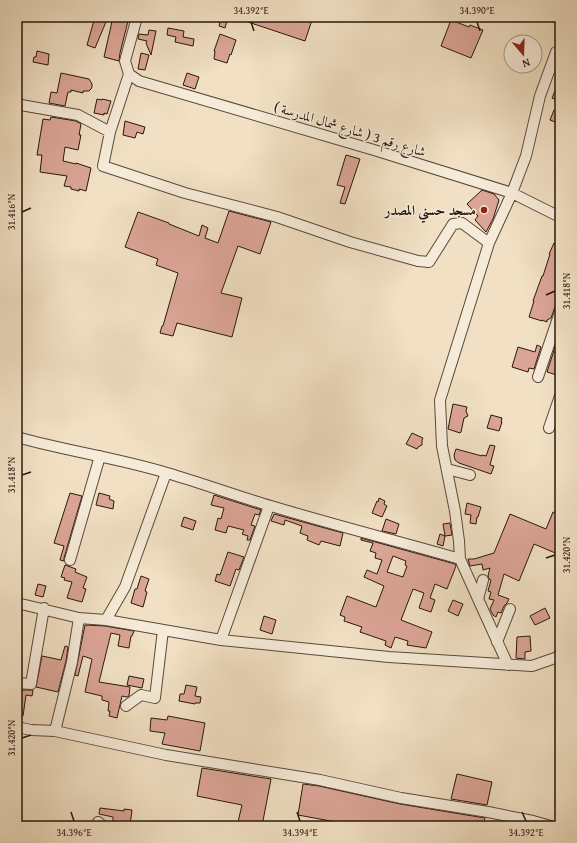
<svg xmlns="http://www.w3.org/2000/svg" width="577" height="843" viewBox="0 0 577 843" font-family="'Gentium Book Plus',Amiri,serif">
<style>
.building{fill:#dba596;stroke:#28170e;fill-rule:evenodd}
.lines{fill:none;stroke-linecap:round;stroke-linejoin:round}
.minor-casing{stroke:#5a493b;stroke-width:12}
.minor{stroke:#f6ebd8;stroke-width:10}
.ticks{fill:none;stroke:#28170e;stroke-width:1.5}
.poi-dot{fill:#8f2418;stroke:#f6ebd8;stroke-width:1.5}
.labels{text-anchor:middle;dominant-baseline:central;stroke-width:3;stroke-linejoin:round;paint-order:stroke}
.street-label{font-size:14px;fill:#28170e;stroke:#f6ebd8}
.poi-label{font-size:14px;font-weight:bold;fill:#28170e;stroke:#f6ebd8;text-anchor:end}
.neatline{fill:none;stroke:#28170e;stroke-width:1.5}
.ticks-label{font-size:10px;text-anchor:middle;fill:#28170e}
</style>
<rect width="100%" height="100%" fill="#f1e0c3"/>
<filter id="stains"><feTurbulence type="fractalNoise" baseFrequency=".005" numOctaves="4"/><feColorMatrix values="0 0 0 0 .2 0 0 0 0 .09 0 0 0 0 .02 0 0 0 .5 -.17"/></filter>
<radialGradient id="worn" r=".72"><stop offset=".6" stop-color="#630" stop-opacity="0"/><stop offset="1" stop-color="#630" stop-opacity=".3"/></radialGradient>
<path class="building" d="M95,17H108L95,48L87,45Z
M113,17H129L120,53L119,61L104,57Z
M208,17H228L225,28L219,26L220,22L207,19Z
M236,17H313L305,41L236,18Z
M451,20L469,27L470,25L483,30L471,58L441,46Z
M168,28L184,31L183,37L194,39L193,46L175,42L176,37L167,35Z
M149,30L156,31L151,55L146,43L147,41L138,39L139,34L148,35Z
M220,34L236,40L231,55L230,54L227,63L214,59L215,51H214Z
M37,51L49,54L48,65L33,62L34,57H36Z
M141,53L149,55L145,70L138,69Z
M61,73L89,79L92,84V87L91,89L89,91H83V93L71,90V92H68L65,106L49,103L51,92L57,93Z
M187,73L199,77L195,89L183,85Z
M560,79V101L552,98Z
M97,99L102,100V99L111,101L107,114L104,113V115L94,113Z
M554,110L560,113V116L558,123L550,120Z
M51,117L76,121L81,124L79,135H81L78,150L65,147L63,161L76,164V163L91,168L86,191L79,189V191L71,189V187L64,186L67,176L40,172L42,155H37L43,119L50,120Z
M125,121L145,127L143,134L137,132L135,138L123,135Z
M346,155L360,159L345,204L340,203L345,187L337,185Z
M482,190L494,194L499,200L493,219L486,232L475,220L478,216L467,204Z
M229,211L271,222L260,254L238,246L221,293L242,298L232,337L177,323L173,336L160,333L162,326H163L178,273L156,265L158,259L125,247L138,212L169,223V224L199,236L202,225L208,228L205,238L218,243Z
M554,243L560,246V306L555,307L551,318L547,320V322L542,320V321L529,317L534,301H533L538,287L542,276H543L550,254H549Z
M560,332V376L547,372Z
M537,345L541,347L534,369L529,368L528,372L512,367L518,347L535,352Z
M453,404L467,407L466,411L468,416L464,418L461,432L460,433L448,429Z
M491,415L502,418L501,422H502L499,431L487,428Z
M412,433L423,438L422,440V445L418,447L417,449L406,444Z
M490,445L495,446L490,465L494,466L491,474L459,463L455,460L454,455L456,449L482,456V455L486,456Z
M70,493L82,496L64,558V561L60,560L64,546L54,543Z
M99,493L110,496L109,499L114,501L113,509L96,505Z
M214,495L261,510L259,515L255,514L251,525L255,526L250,540H247L248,536L242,534L244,530L228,526L226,533L215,530L218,518L221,519L224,508L211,505Z
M379,498L385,501L384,504L387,506L382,517L372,513L377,501L378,502Z
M467,503L481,507L478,517H477L476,524L470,523L471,515L465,514Z
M553,512L560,515V555L534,544L519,581L504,574L498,595L509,599L507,603L504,606L501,613L498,612L496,617L493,615L490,609L494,600L489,599L491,592L488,591L491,580L489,579L488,576L490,568L483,570L482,564L470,566L468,559H474L494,553L510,514L546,529Z
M274,514L343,533L340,546L321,541L319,545L307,540L308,536L300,533L302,526L285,520L284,525L271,521Z
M184,517L196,521L193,530L181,526Z
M386,519L399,524L396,534L382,531Z
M450,523L452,535L445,536L443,546L437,544L440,534L445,536L443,524Z
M361,538L455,564L456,566L447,589L435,584L430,598L435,600L431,612L419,608L424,593L413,589L401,620L432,632L426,648L407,645L408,641L395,637L391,648L385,645L386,641L360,632L362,627L344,621L345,617L340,615L347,596L376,607L384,586L364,577L367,570L377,574L382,560L375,558L376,553L370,551L373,543L361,540ZM393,556L406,561L405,565L407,566L403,577L387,572Z
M228,552L244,557L239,570L236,569L230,586L215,581L217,574L220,575Z
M65,565L76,569L75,572L87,577L83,588L86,589L82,602L67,598L72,582L64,580L65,578L61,577Z
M141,576L149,579L145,591L147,592L143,607L131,603L135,589H137Z
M38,584L46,586L43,597L35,595Z
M453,600L463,604L458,616L448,611Z
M545,608L550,618L535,625L530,616Z
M264,616L276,620L272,634L260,630Z
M85,625L105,626L134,631L132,636H131L129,648L118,646L120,635L111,633L99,682L130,687L129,696L127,697L122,696L117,718L109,716L110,711H108L109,702L102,700V696L85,692L92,659L83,656L78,676L75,675Z
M530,636L531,651L525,652V659L516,658L517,637Z
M65,646L68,647L66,661L58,692L36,687L42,656L61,660Z
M129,676L144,679L142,688L127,685Z
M186,685L197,687L195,696L201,697L200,703H195V704L179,701L180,694H184Z
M17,690H33L32,696L26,695L23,716H17Z
M168,716L205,723L200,751L162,744L165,733L150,731L151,718L167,720Z
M202,768L271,779L262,826H237L242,805L197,796Z
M457,774L492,782L487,805L451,799Z
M303,784L319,786L400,804L485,818L483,826H335L336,822L298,815Z
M100,808L124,811V809L132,810L130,826L122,825V824L113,823V817L99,814Z"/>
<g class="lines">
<g class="minor-casing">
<path id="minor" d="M129,74L139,81L374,150L512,193L560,217
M17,102L21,105L78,115L110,132L103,166L185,193L277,217L350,242L418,261L429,262L453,224L462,223L489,243
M110,132L129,74L125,61L137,17
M538,377L560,312
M549,428L560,396
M17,437C66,451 118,458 167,473C202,483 236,496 271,506C334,525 397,541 460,559
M447,469L470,475
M70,560L100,456
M478,599L483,580
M17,603L79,618L106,620L221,640L389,657L532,666L555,658L560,655
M106,620L125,587L166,473
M221,640L269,506
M497,642L510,609
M508,665L478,599L460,559L459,541L455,511L442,446L440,400L489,243L512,193L526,156L540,96L556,52L560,53
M17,683L31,684L44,608
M126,706L141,695L155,698L163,630
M17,727L31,730L55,731L166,755L320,780L401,798L488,812L533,821L551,826
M55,731L72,662L79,618
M98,822L103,826"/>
</g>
<use href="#minor" class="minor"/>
</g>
<path class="ticks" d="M251,22L254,31M477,22L480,31M22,212L31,208M546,295L555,291M22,475L31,472M546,558L555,555M22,738L31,735M71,812L74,821M297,812L300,821M522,812L526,821"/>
<circle class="poi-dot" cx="484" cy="210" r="4"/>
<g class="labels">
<g class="street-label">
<text transform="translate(350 129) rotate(17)">شارع رقم 3 ( شارع شمال المدرسة )</text>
</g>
<g class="poi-label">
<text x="476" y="210">مسجد حسني المصدر</text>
</g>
</g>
<rect width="577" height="843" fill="none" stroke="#f1e0c3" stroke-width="44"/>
<g transform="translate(523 54) rotate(161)"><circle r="19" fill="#f6ebd8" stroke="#a49687"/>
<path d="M0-3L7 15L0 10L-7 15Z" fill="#8f2418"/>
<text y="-6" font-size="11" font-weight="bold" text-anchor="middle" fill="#28170e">N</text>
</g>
<rect x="22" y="22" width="533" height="799" class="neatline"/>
<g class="ticks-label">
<text x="251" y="14">34.392°E</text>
<text x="477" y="14">34.390°E</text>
<text transform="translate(11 212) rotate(-90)" y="4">31.416°N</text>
<text transform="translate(566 291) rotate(-90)" y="4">31.418°N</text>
<text transform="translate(11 475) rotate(-90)" y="4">31.418°N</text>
<text transform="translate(566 555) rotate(-90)" y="4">31.420°N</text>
<text transform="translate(11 738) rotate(-90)" y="4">31.420°N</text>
<text x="74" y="836">34.396°E</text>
<text x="300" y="836">34.394°E</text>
<text x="526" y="836">34.392°E</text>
</g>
<rect width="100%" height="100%" filter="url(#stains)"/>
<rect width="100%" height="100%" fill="url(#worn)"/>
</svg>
